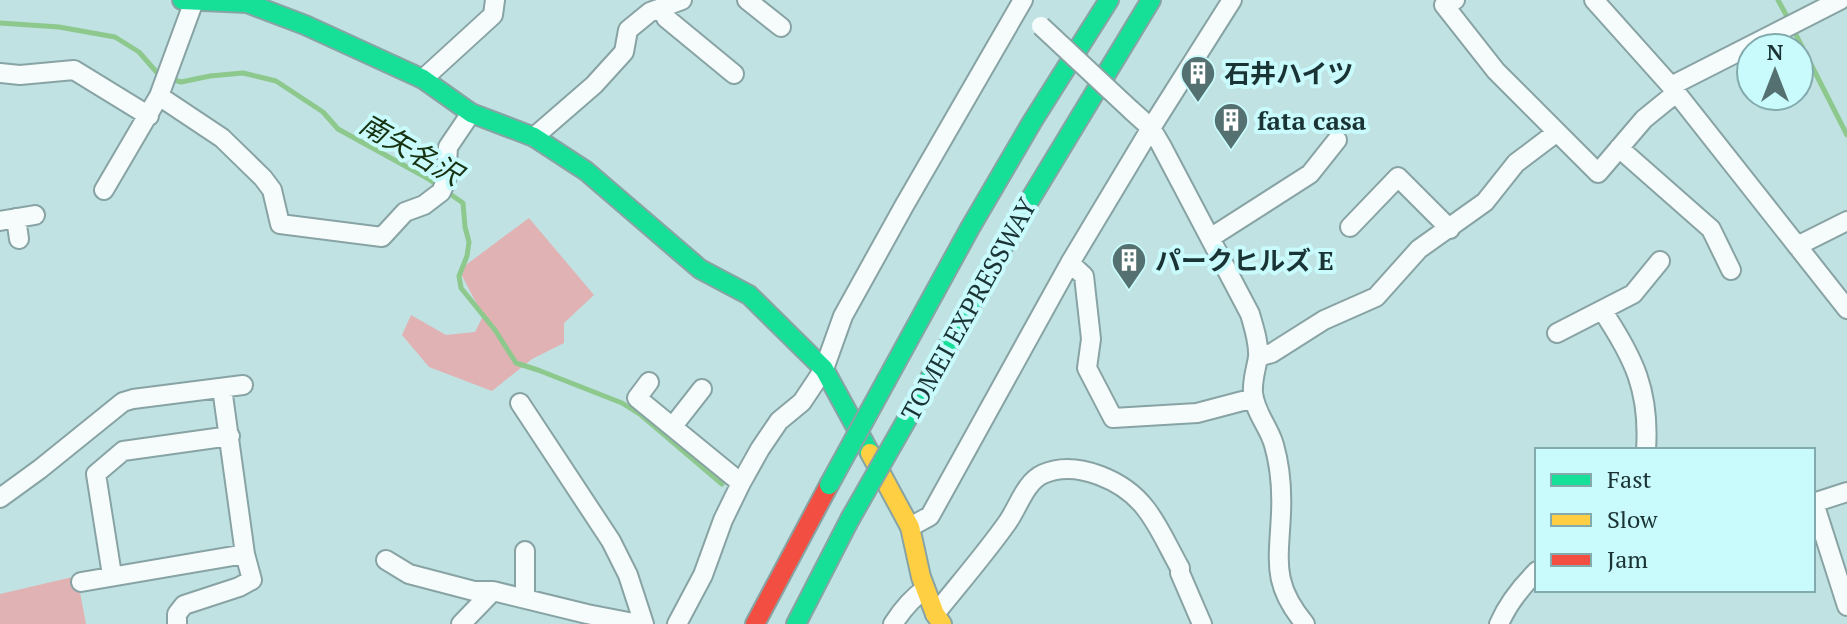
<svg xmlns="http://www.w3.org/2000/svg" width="1847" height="624" viewBox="0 0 1847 624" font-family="'PT Serif','Noto Sans JP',serif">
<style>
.forest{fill:#e1b2b3}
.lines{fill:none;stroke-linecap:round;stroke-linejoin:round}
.stream{stroke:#8dc88d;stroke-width:5}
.street-casing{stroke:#88a3a4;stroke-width:22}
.fast-casing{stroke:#88a3a4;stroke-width:22}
.slow-casing{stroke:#88a3a4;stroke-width:22}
.jam-casing{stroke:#88a3a4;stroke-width:22}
.street{stroke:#f6fbfb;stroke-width:18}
.fast{stroke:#16e098;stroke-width:18}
.slow{stroke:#ffcf43;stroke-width:18}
.jam{stroke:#f24e42;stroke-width:18}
.street-bridge-casing{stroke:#88a3a4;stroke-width:22;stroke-linecap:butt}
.fast-bridge-casing{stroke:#88a3a4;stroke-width:22;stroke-linecap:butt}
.street-bridge{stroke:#f6fbfb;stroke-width:18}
.fast-bridge{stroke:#16e098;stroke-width:18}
.labels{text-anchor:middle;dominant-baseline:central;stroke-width:8;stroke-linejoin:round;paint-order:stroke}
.poi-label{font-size:26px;font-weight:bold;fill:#1a3334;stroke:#c9fafc;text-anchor:start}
.street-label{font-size:26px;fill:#1a3334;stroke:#c9fafc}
.water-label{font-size:28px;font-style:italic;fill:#163210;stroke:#c9fafc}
</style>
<rect width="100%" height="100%" fill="#c1e2e3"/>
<path class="forest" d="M529,218L594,295L564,323V343L532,359L492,391L429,367L402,335L411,315L446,335L475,332L483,316L459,270Z
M77,576L86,624H0V594Z"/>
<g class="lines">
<path class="stream" d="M1778,0L1789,20
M0,23L59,27L115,37L139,52L160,76L181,82L210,76L243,73L276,81L323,112L338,129L427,178L463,203L465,227L469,242L467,256L459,276L461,288L495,330L516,363L538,370L622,403L641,415L722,484
M1793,29L1847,135"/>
<g class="street-casing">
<path id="street" d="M747,0L781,27
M1455,0L1444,5L1496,71L1598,173L1644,119L1676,93
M1594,0L1671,86L1847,309
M663,6L666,18L734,74
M0,73L20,75L74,70L149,116
M423,79L493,15L495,0
M1671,86L1840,0
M159,96L222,138L263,178L272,190L280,224L382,237L405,212L424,205L441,192L446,181L448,147L471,113
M1131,110L1151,128L1161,145L1250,314C1254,328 1259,342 1258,357C1256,370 1252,380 1253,393C1255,413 1269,427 1274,445C1280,466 1282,491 1281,513C1279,561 1271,583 1305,624
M534,137L594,85L624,52L628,30L650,12L682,0
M1619,148L1711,229L1731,270
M104,190L159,96L194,1
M16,218L19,239
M0,221L35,215
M1350,227L1398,177L1450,229
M1210,238L1310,174L1337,140
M1797,246L1847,221
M1070,263L1084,276L1091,339L1087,368L1113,418L1197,413L1254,398
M1602,310C1634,358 1650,391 1646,450
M1557,333L1633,294L1660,261
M1258,357L1272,353L1324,320L1376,297L1419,249L1485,202L1516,163L1557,132
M649,382L637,398L741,483
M520,403L611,541L628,575L644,624
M673,426L702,389
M0,498L40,469L123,402L133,399L243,385
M1813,503L1847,492
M1814,503L1847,606
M910,527L930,516L1070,263L1151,128L1232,0
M386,560L409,574L474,591H493L587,614L639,624
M112,575L96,474L123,451L230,436
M81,582L245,554
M525,598V551
M935,614C959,584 985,554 1007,523C1018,508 1025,482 1043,474C1077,459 1125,481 1146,509C1160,527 1169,549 1180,568V573L1202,624
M177,624V614L184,605L239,587L252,580L245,554L222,388
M461,624L493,591
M677,624L703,575L723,520L741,483L760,449L779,421L802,402L824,369L843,316L904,206L1023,0
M893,624C902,610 912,598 925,589
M1499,624C1508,603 1521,587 1537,571"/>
</g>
<g class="fast-casing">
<path id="fast" d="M182,0L247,3L305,25L423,79L471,113L534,137L586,171L700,269L749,295L824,369L870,453
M886,381L970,228L1032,122L1109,0
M910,414L1020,216L1151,0
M796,624L850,519"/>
</g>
<g class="slow-casing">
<path id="slow" d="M870,453L910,527L921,577L935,614L942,624"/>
</g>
<g class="jam-casing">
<path id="jam" d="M755,624L829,485"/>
</g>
<use href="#street" class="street"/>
<use href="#fast" class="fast"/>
<use href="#slow" class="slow"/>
<use href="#jam" class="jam"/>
<g class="street-bridge-casing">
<path id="street-bridge" d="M1041,26L1131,110"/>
</g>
<g class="fast-bridge-casing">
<path id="fast-bridge" d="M829,485L886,381
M850,519L910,414"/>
</g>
<use href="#street-bridge" class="street-bridge"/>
<use href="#fast-bridge" class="fast-bridge"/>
</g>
<defs>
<g id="building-pin" transform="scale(1.8)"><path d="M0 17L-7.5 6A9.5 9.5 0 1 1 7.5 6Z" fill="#547071" stroke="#c9fafc"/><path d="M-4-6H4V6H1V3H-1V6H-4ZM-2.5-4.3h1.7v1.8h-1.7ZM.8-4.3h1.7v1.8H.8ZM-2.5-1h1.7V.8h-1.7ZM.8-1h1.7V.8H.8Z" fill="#fff"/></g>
</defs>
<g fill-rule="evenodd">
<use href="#building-pin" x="1198" y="73"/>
<use href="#building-pin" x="1231" y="120"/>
<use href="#building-pin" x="1129" y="260"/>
</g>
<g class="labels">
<g class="poi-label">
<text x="1224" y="73">石井ハイツ</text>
<text x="1257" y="120">fata casa</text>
<text x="1155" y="260">パークヒルズ E</text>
</g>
<g class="street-label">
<text transform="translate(968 309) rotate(-61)">TOMEI EXPRESSWAY</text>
</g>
<g class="water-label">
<text transform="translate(411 149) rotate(30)">南矢名沢</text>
</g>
</g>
<rect x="1535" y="448" width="280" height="144" fill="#c9fafc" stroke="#83aaac" stroke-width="2"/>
<rect x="1551" y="474" width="40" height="12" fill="#16e098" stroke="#83aaac" stroke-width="2"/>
<text x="1607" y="488" font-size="24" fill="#1a3334">Fast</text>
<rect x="1551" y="514" width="40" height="12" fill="#ffcf43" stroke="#83aaac" stroke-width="2"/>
<text x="1607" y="528" font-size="24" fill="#1a3334">Slow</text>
<rect x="1551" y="554" width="40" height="12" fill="#f24e42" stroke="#83aaac" stroke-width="2"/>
<text x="1607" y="568" font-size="24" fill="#1a3334">Jam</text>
<g transform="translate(1775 72)"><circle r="38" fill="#c9fafc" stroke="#83aaac" stroke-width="2"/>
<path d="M0-6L14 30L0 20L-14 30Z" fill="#547071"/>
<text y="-12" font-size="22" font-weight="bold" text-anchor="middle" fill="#1a3334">N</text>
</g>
</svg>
